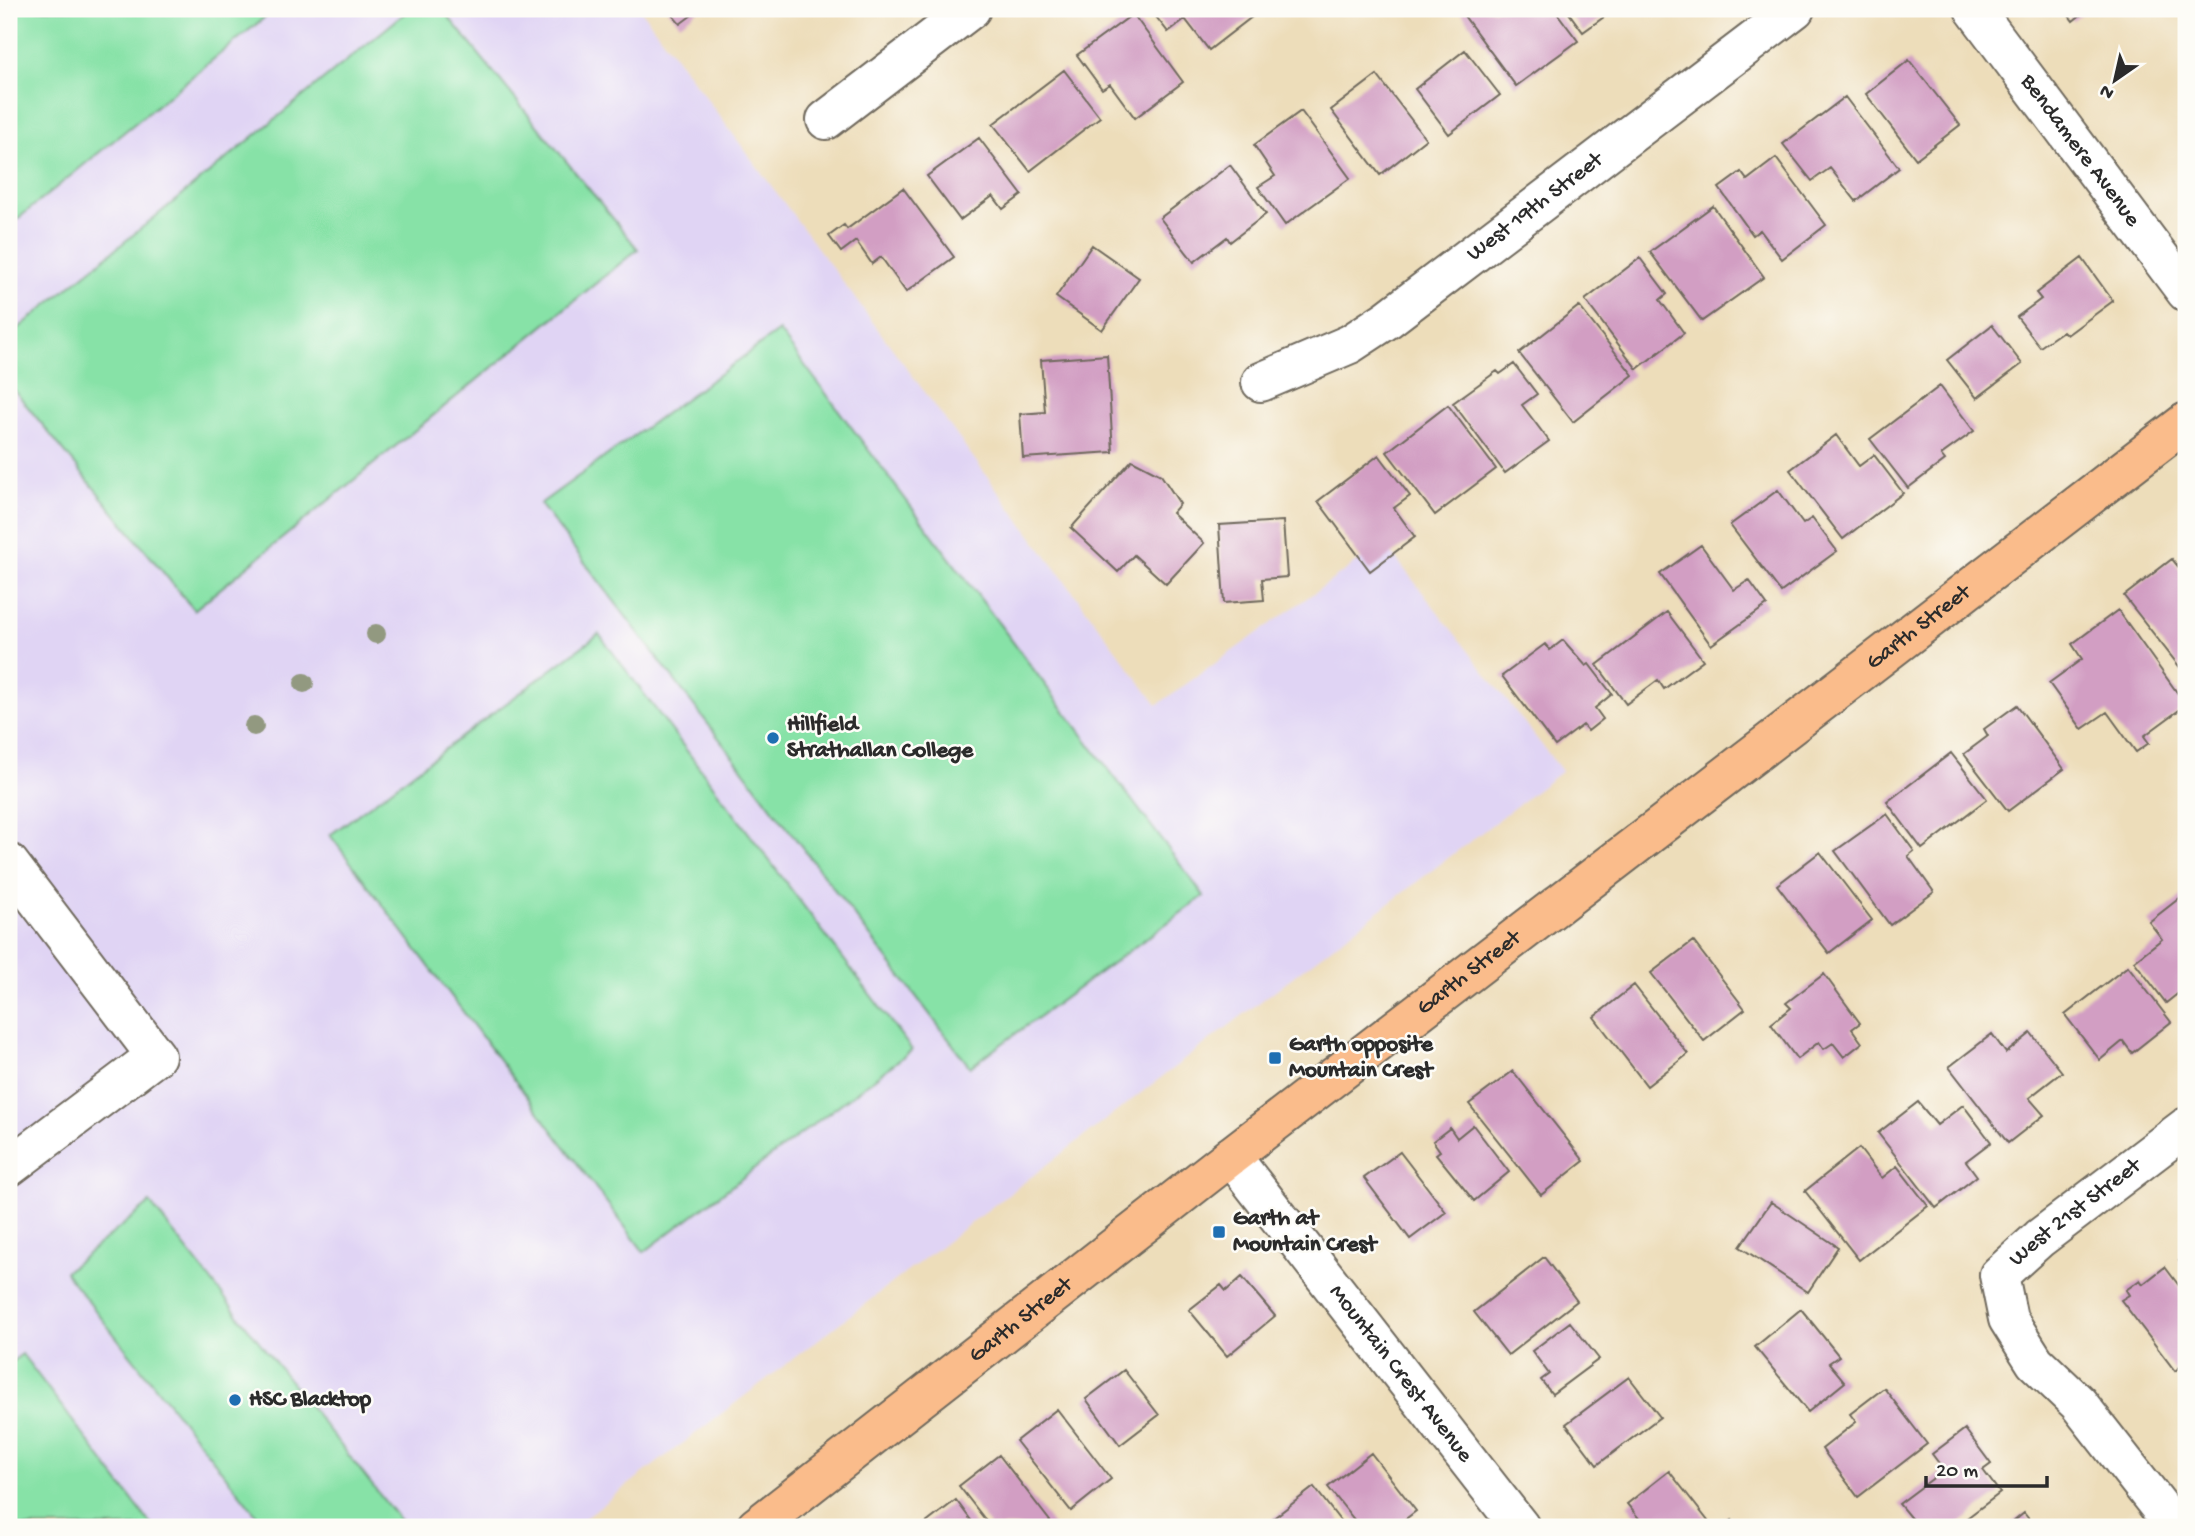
<svg xmlns="http://www.w3.org/2000/svg" width="2195" height="1536" viewBox="0 0 2195 1536" font-family="'Gochi Hand',sans-serif">
<style>
.built{fill:#e0d4f4}
.green{fill:#87e2a7;stroke:#598669;stroke-width:2}
.building{fill:#d29ec3}
.lines{fill:none;stroke-linecap:round;stroke-linejoin:round}
.minor-casing{stroke:#6f695d;stroke-width:42}
.major-casing{stroke:#6f695d;stroke-width:42}
.minor{stroke:#fff;stroke-width:38}
.major{stroke:#fabc8b;stroke-width:38}
.tree{fill:#929980}
.poi-dot{fill:#1f6fb2;stroke:#fdfcf7;stroke-width:2.5}
.labels{text-anchor:middle;dominant-baseline:central;stroke-width:5;stroke-linejoin:round;paint-order:stroke}
.street-label{font-size:23px;fill:#2b2b2b;stroke:#fdfcf7}
.poi-label{font-size:23px;font-weight:bold;fill:#2b2b2b;stroke:#fdfcf7;text-anchor:start}
</style>
<rect width="100%" height="100%" fill="#fdfcf7"/>
<filter id="ink" filterUnits="userSpaceOnUse"><feTurbulence type="fractalNoise" baseFrequency=".0143" numOctaves="2"/><feDisplacementMap in="SourceGraphic" scale="14" xChannelSelector="R" yChannelSelector="G"/><feConvolveMatrix kernelMatrix="1 2 1 2 8 2 1 2 1" color-interpolation-filters="sRGB"/></filter>
<filter id="wash" filterUnits="userSpaceOnUse"><feTurbulence type="fractalNoise" baseFrequency=".00686" numOctaves="4" result="noise"/><feDisplacementMap in="SourceGraphic" scale="28" xChannelSelector="R" yChannelSelector="G"/><feGaussianBlur stdDeviation="1.57" result="paint"/><feColorMatrix in="noise" values="0 0 0 0 0 0 0 0 0 0 0 0 0 0 0 0 0 1.4 0 .05"/><feComposite in="paint" operator="in"/></filter>
<g filter="url(#wash)">
<rect width="100%" height="100%" fill="#edddba"/>
<path class="built" d="M9,9H640L1157,705L1384,543L1562,771L573,1527H9Z"/>
<path class="green" d="M9,9H275L9,226Z
M410,9H442L638,249L194,610L9,384V336Z
M779,331L1204,896L970,1067L540,504Z
M599,634L912,1050L644,1252L330,835Z
M150,1203L405,1527H266L65,1272Z
M22,1354L153,1527H9V1364Z"/>
<g id="blocks">
<path class="building" d="M667,9H700L680,24Z
M1150,9H1247L1253,16L1209,50L1185,19L1168,32Z
M1459,9H1554L1578,41L1516,86Z
M1566,9H1615L1583,32Z
M2064,9H2088L2073,21Z
M1133,14L1183,82L1135,118L1110,84L1102,89L1077,55Z
M1465,50L1500,95L1449,134L1415,89Z
M1909,60L1960,125L1916,159L1866,94Z
M1064,70L1100,117L1030,171L993,124Z
M1377,75L1426,139L1380,175L1331,110Z
M1845,97L1899,168L1856,201L1830,168L1812,181L1783,144Z
M1301,111L1350,178L1285,225L1258,187L1275,176L1254,145Z
M979,138L1022,195L1003,209L993,196L960,220L927,176Z
M1776,158L1826,225L1782,259L1760,230L1753,235L1719,188L1741,172L1747,180Z
M1230,165L1266,214L1230,242L1227,237L1194,262L1160,218Z
M903,188L954,257L906,292L881,257L872,264L856,241L841,252L829,236L844,225L847,229Z
M1713,206L1764,277L1702,321L1650,252Z
M1092,245L1139,278L1102,330L1056,297Z
M1640,258L1667,294L1660,300L1684,333L1637,369L1585,300Z
M2082,258L2113,301L2067,335L2063,331L2040,347L2017,317L2041,299L2036,293Z
M1579,306L1633,375L1573,422L1519,353Z
M1992,325L2022,364L1977,398L1947,360Z
M1107,355L1113,452L1023,458L1020,414L1045,412L1041,360Z
M1514,364L1537,394L1522,405L1549,441L1505,473L1453,403L1497,371L1500,374Z
M1940,386L1974,431L1941,455L1945,460L1908,488L1870,439Z
M1448,405L1496,469L1435,515L1387,452Z
M1836,435L1859,466L1874,455L1903,493L1843,539L1790,470Z
M1379,455L1410,496L1394,508L1415,537L1370,571L1318,501Z
M1132,460L1161,475L1180,504L1172,513L1204,543L1166,584L1134,555L1118,572L1071,528Z
M1778,490L1803,524L1812,518L1837,551L1781,592L1730,525Z
M1283,521L1287,577L1262,579L1264,600L1224,603L1219,525Z
M1701,545L1734,590L1749,580L1767,605L1711,645L1660,574Z
M2172,559L2186,576V675L2124,596Z
M2118,610L2186,705L2144,736L2149,743L2136,752L2107,712L2082,729L2049,683L2082,659L2072,644Z
M1667,612L1703,660L1664,689L1658,680L1626,704L1597,665Z
M1563,640L1586,666L1589,664L1612,694L1595,708L1603,719L1588,731L1583,725L1555,746L1502,676L1545,644L1550,650Z
M2017,705L2064,769L2008,811L1964,754L1988,736L1984,729Z
M1951,753L1987,799L1922,849L1887,802Z
M1887,814L1914,851L1908,856L1934,892L1890,925L1835,851Z
M1820,852L1872,920L1829,953L1777,885Z
M2186,893V987L2166,1003L2134,961L2162,939L2149,922Z
M1693,941L1745,1009L1704,1041L1651,973Z
M2128,966L2171,1022L2132,1053L2123,1041L2100,1060L2065,1015Z
M1824,974L1860,1023L1852,1029L1862,1043L1844,1057L1833,1043L1824,1049L1819,1042L1797,1059L1771,1024L1791,1008L1786,1003Z
M1634,985L1688,1054L1647,1086L1594,1017Z
M2031,1033L2062,1072L2029,1098L2044,1115L2008,1143L1949,1067L1992,1034L2006,1053Z
M1513,1071L1584,1161L1541,1195L1469,1104Z
M1918,1102L1937,1125L1963,1105L1991,1142L1966,1161L1977,1176L1936,1208L1878,1133Z
M1473,1125L1509,1172L1474,1201L1436,1154L1440,1151L1433,1141L1450,1128L1457,1138Z
M1859,1148L1882,1178L1897,1166L1928,1206L1859,1260L1805,1191Z
M1400,1152L1446,1212L1410,1239L1364,1178Z
M1771,1202L1838,1247L1808,1292L1740,1247Z
M2186,1255V1271L2179,1261Z
M1544,1257L1577,1301L1508,1355L1474,1312Z
M2165,1267L2186,1295V1362L2175,1371L2121,1300L2129,1295L2126,1290L2140,1280L2143,1284Z
M1242,1277L1275,1316L1227,1356L1189,1310L1221,1285L1226,1291Z
M1801,1309L1839,1356L1829,1363L1845,1382L1808,1412L1755,1347Z
M1570,1322L1599,1359L1552,1394L1541,1380L1549,1374L1532,1351Z
M1124,1370L1159,1415L1120,1445L1086,1399Z
M1629,1377L1660,1417L1597,1465L1566,1424Z
M1884,1388L1927,1444L1858,1497L1822,1449L1856,1422L1850,1414Z
M1057,1409L1111,1479L1071,1511L1016,1441Z
M1965,1429L1991,1464L1983,1470L2000,1493L1955,1527H1918L1899,1504L1944,1470L1932,1454Z
M1371,1453L1416,1511L1395,1527H1360L1328,1487Z
M999,1455L1053,1525L1050,1527H991L959,1486Z
M1669,1471L1708,1521L1699,1527H1646L1627,1504Z
M1314,1487L1345,1527H1262Z
M956,1500L976,1527H921Z
M2024,1513L2035,1527H2007Z
M1732,1520L1738,1527H1723Z"/>
</g>
</g>
<g filter="url(#ink)">
<use href="#blocks" fill-opacity="0" stroke="#6f695d" stroke-width="2"/>
<g class="lines">
<g class="minor-casing">
<g id="minor">
<path id="s1" d="M1974,9L2186,292"/>
<path d="M826,120L971,9"/>
<path id="s2" d="M1261,382L1350,344L1388,319L1795,9"/>
<path d="M9,863L156,1056L9,1167"/>
<path id="s3" d="M1231,1156L1520,1527"/>
<path id="s4" d="M2175,1527L2078,1403L2035,1362L2008,1319L1999,1275L2040,1238L2186,1127"/>
</g>
</g>
<g class="major-casing">
<g id="major">
<path id="s5" d="M756,1527L1231,1156L2186,422"/>
</g>
</g>
<use href="#minor" class="minor"/>
<use href="#major" class="major"/>
</g>
<g class="tree">
<circle cx="376" cy="634" r="10"/>
<circle cx="304" cy="683" r="10"/>
<circle cx="254" cy="726" r="10"/>
</g>
</g>
<g class="poi-dot">
<circle cx="773" cy="738" r="7"/>
<rect x="1268" y="1051" width="14" height="14" rx="3.5"/>
<rect x="1212" y="1225" width="14" height="14" rx="3.5"/>
<circle cx="235" cy="1400" r="7"/>
</g>
<g class="labels">
<g class="street-label">
<text stroke="none"><textPath href="#s1" startOffset="177">Bendamere Avenue</textPath></text>
<text stroke="none"><textPath href="#s2" startOffset="327">West 19th Street</textPath></text>
<text stroke="none"><textPath href="#s5" startOffset="1470">Garth Street</textPath></text>
<text stroke="none"><textPath href="#s5" startOffset="903">Garth Street</textPath></text>
<text stroke="none"><textPath href="#s4" startOffset="411">West 21st Street</textPath></text>
<text stroke="none"><textPath href="#s5" startOffset="336">Garth Street</textPath></text>
<text stroke="none"><textPath href="#s3" startOffset="276">Mountain Crest Avenue</textPath></text>
</g>
<g class="poi-label">
<text x="787" y="725">Hillfield<tspan x="787" dy="26">Strathallan College</tspan></text>
<text x="1289" y="1045">Garth opposite<tspan x="1289" dy="26">Mountain Crest</tspan></text>
<text x="1233" y="1219">Garth at<tspan x="1233" dy="26">Mountain Crest</tspan></text>
<text x="249" y="1400">HSC Blacktop</text>
</g>
</g>
<rect width="2195" height="1536" fill="none" stroke="#fdfcf7" stroke-width="35"/>
<g transform="translate(2115 80) rotate(214)" stroke="#fdfcf7" stroke-width="5" paint-order="stroke">
<path d="M0-5L12 26L0 18L-12 26Z" fill="#2b2b2b"/>
<text y="-10" font-size="19" font-weight="bold" text-anchor="middle" fill="#2b2b2b">N</text>
</g>
<path d="M1926 1476v10h121v-10" fill="none" stroke="#2b2b2b" stroke-width="3.5"/>
<text x="1936" y="1476" font-size="21" fill="#2b2b2b" stroke="#fdfcf7" stroke-width="5" paint-order="stroke">20 m</text>
</svg>
